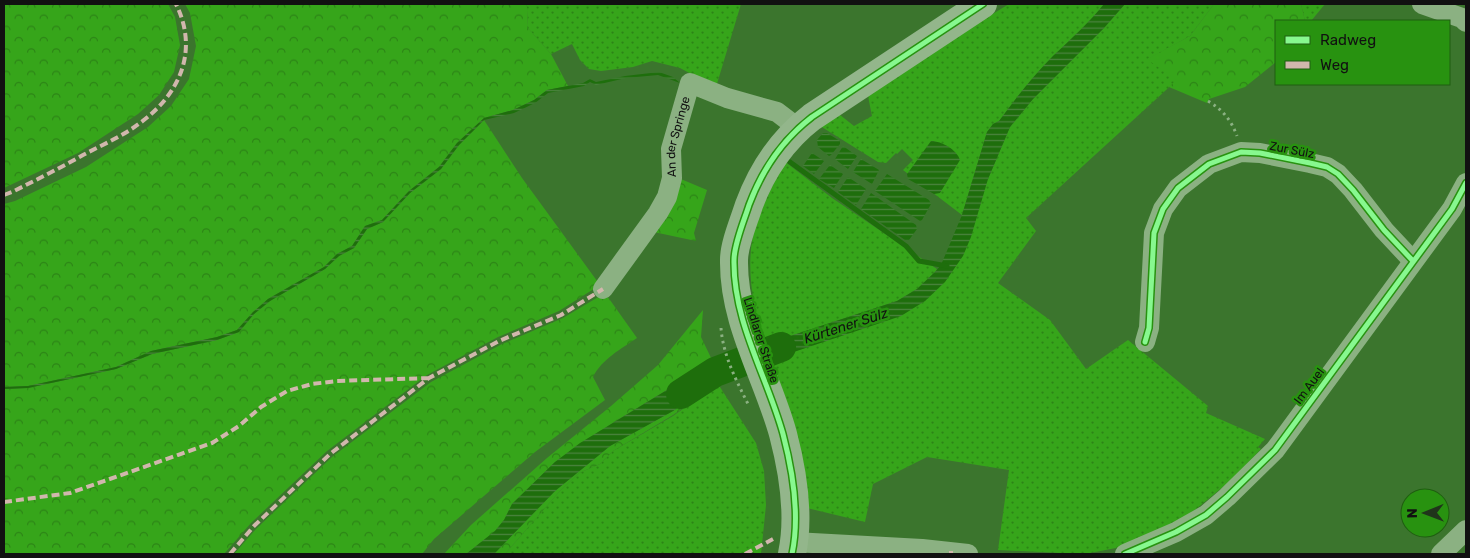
<svg xmlns="http://www.w3.org/2000/svg" width="1470" height="558" viewBox="0 0 1470 558" font-family="Rubik,sans-serif">
<style>
.grass{fill:url(#grass-dots)}
.forest{fill:url(#forest-crowns)}
.water{fill:url(#water-rules)}
.lines{fill:none;stroke-linecap:round;stroke-linejoin:round}
.stream{stroke:#1e6e0c;stroke-width:5}
.river{stroke:#1e6e0c;stroke-width:30}
.path{stroke:#8bb182;stroke-width:3;stroke-dasharray:2.5 4;stroke-linecap:butt}
.minor{stroke:#8bb182;stroke-width:20}
.secondary{stroke:#93b68b;stroke-width:28}
.quiet{stroke:#d1b7ad;stroke-width:4;stroke-dasharray:8 4;stroke-linecap:butt}
.cycleway-casing{stroke:#289210;stroke-width:8}
.cycleway{stroke:#87f88f;stroke-width:5}
.labels{text-anchor:middle;dominant-baseline:central;stroke-width:5;stroke-linejoin:round;paint-order:stroke}
.street-label{font-size:12px;fill:#111;stroke:#289210}
.water-label{font-size:14px;font-style:italic;fill:#111;stroke:#289210}
</style>
<defs>
<pattern id="grass-dots" width="8" height="8" patternUnits="userSpaceOnUse" patternTransform="scale(1.25)"><rect width="8" height="8" fill="#36a51a"/><path d="M2 2h.1M6 6h.1" fill="none" stroke="#2c8516" stroke-width="1.8" stroke-linecap="round"/></pattern>
<pattern id="forest-crowns" width="20" height="18" patternUnits="userSpaceOnUse" patternTransform="scale(1.25)"><rect width="20" height="18" fill="#36a51a"/><path d="M2 6a3 3 0 1 1 6 0M12 15a3 3 0 1 1 6 0" fill="none" stroke="#2c8516"/></pattern>
<pattern id="water-rules" width="6" height="5" patternUnits="userSpaceOnUse" patternTransform="scale(1.25)"><rect width="6" height="5" fill="#1e6e0c"/><path d="M0 2.5h6" fill="none" stroke="#4c8440"/></pattern>
</defs>
<rect width="100%" height="100%" fill="#3b752d"/>
<path class="grass" d="M526,4H741L716,87L680,68L652,61L633,67L601,71L589,69L580,60L572,44L551,54L527,27L528,10Z
M1009,4H1104C1089,23 1071,39 1053,56C1033,76 1016,98 999,121L993,124L987,132L962,215L903,170L913,160L902,149L897,154L896,153L886,163L878,162L817,124L835,111L854,126L872,116L867,91Z
M1125,4H1214L1190,36L1148,59L1177,80L1026,218L1036,231L998,283L1050,320L1086,369L1128,340L1208,406L1206,413L1265,439L1258,447L1261,449L1229,482L1190,514L1177,522L1121,547L1090,553H1061L998,550L1009,470L927,457L873,484L865,522L807,508L770,360L824,341L925,301L988,179L1010,127L1033,99L1104,28Z
M1301,4H1325L1311,21H1305Z
M784,161L832,198L937,269L935,272L917,289L897,301L775,341L763,342C753,305 744,263 756,224C763,203 775,182 784,161Z
M718,384L756,443L764,471L766,505L761,554H505L559,492L579,473L600,464L613,451L673,416Z"/>
<path class="forest" d="M4,4H168L175,17L180,45L174,72L159,95L138,114L78,153L4,188Z
M185,4H526L528,10L527,27L551,54L568,86L547,90L534,100L513,110L484,118L457,143L439,167L409,191L382,220L365,226L352,246L337,254L324,267L268,299L253,312L237,330L217,337L151,351L116,367L28,386L4,387V204L15,201L86,167L148,127L171,106L189,79L196,46L190,13Z
M1214,4H1301L1305,21H1276V62L1245,87L1209,99L1207,103L1169,87L1176,80L1147,59L1190,36Z
M484,120L522,178L600,285L559,311L498,337L427,375L327,451L251,523L224,554H4V389L28,388L116,369L152,354L217,340L239,332L254,314L270,301L325,269L339,256L354,248L367,229L383,222L410,193L441,169L459,145Z
M676,177L707,190L694,233L696,241L649,231Z
M605,293L637,338C621,349 602,359 593,377L605,400L535,452L434,539L422,554H234L256,529L332,457L431,382L502,344L563,318Z
M703,310L701,337L713,362L614,422L555,462L512,504L504,520L495,531L469,552L466,554H444L471,525L547,458L611,406L658,365Z
M716,382L718,384L673,415L613,451L600,464L579,473L559,492L505,554H494L555,491L593,460L610,446L673,411Z"/>
<path class="water" d="M1104,4H1125L1104,28L1033,99L1010,127L988,179L971,237L963,256L945,282L925,301L901,316L770,360L763,342L775,341L897,301L917,289L935,272L941,265L962,215L987,132L993,124L999,121C1016,98 1033,76 1053,56C1071,39 1089,23 1104,4Z
M659,72L673,77L680,83L658,75L626,78L596,85L590,82L584,86L548,93L535,103L514,113L484,120L459,145L441,169L410,193L383,222L367,229L354,248L339,256L325,269L270,301L254,314L239,332L217,340L152,354L116,369L28,388L4,389V387L28,386L116,367L151,351L217,337L237,330L253,312L268,299L324,267L337,254L352,246L365,226L382,220L409,191L439,167L457,143L484,118L513,110L534,100L547,90L583,83L590,79L596,82L625,76Z
M823,133H827L840,141V144L831,155L829,156L818,147L817,140Z
M931,141C942,141 957,150 960,160L940,193L934,194L908,179L907,174Z
M843,146L857,156L848,169L835,159Z
M812,153L824,161L814,174L803,166Z
M861,159L879,170L872,184L853,172Z
M830,165L843,174L834,188L819,179Z
M887,174L929,200L931,204L922,220L920,221L875,191Z
M848,177L866,189L856,205L838,192Z
M871,193L916,225L917,229L909,240H905L861,209Z
M713,362L716,382L673,411L610,446L593,460L555,491L494,554H466L495,531L504,520L512,504L555,462L580,443Z"/>
<g class="lines">
<path class="stream" d="M790,162L906,246L919,261L947,266"/>
<path class="river" d="M681,394L715,372L781,347"/>
<path class="path" d="M1208,101C1223,110 1231,120 1237,136
M721,328C723,355 736,380 748,404"/>
<g class="minor">
<path d="M1422,4L1462,18L1466,22"/>
<path id="s1" d="M603,289L658,213L667,197L672,178L671,149L690,83L727,98L777,112L798,128"/>
<path d="M1145,342L1149,328L1154,233L1163,209L1178,188L1209,164L1241,152L1260,153L1310,163L1327,167L1338,174L1353,190L1384,230L1413,261"/>
<path d="M794,542L922,549L968,554"/>
<path d="M1125,554L1176,532L1206,515L1227,497L1275,450L1452,209L1466,183"/>
<path d="M1441,554L1466,530"/>
</g>
<path class="secondary" d="M792,554C800,516 793,472 783,434C767,376 733,322 734,260C734,244 744,221 749,205C762,170 782,140 812,117L983,4"/>
<path class="quiet" d="M4,195L12,192C36,180 60,168 83,155C102,145 123,136 140,123C180,94 199,51 176,4
M4,502L70,493L212,443L239,426L261,407L287,391L312,384L337,381L429,378
M230,554L254,526L330,454L429,378L499,341L561,315L603,289
M745,554L773,539
M951,554V551"/>
<g class="cycleway-casing">
<path id="cycleway" d="M1145,342L1149,328L1154,233L1163,209L1178,188L1209,164L1241,152L1260,153L1310,163L1327,167L1338,174L1353,190L1384,230L1413,261
M792,554C800,516 793,472 783,434C767,376 733,322 734,260C734,244 744,221 749,205C762,170 782,140 812,117L983,4
M1125,554L1176,532L1206,515L1227,497L1275,450L1452,209L1466,183"/>
</g>
<use href="#cycleway" class="cycleway"/>
</g>
<g class="labels">
<g class="street-label">
<text stroke="none"><textPath href="#s1" startOffset="174">An der Springe</textPath></text>
<text transform="translate(1292 150) rotate(11)">Zur Sülz</text>
<text transform="translate(761 340) rotate(72)">Lindlarer Straße</text>
<text transform="translate(1309 386) rotate(-53)">Im Auel</text>
</g>
<g class="water-label">
<text transform="translate(846 326) rotate(-18)">Kürtener Sülz</text>
</g>
</g>
<rect width="1470" height="558" fill="none" stroke="#111111" stroke-width="10"/>
<rect x="1275" y="20" width="175" height="65" fill="#289210" stroke="#1f5e10"/>
<rect x="1285" y="36" width="25" height="8" fill="#87f88f" stroke="#1f5e10"/>
<text x="1320" y="45" font-size="15" fill="#111111">Radweg</text>
<rect x="1285" y="61" width="25" height="8" fill="#d1b7ad" stroke="#1f5e10"/>
<text x="1320" y="70" font-size="15" fill="#111111">Weg</text>
<g transform="translate(1425 513) rotate(269)"><circle r="24" fill="#289210" stroke="#1f5e10"/>
<path d="M0-4L9 19L0 12L-9 19Z" fill="#20341b"/>
<text y="-8" font-size="14" font-weight="bold" text-anchor="middle" fill="#111111">N</text>
</g>
</svg>
